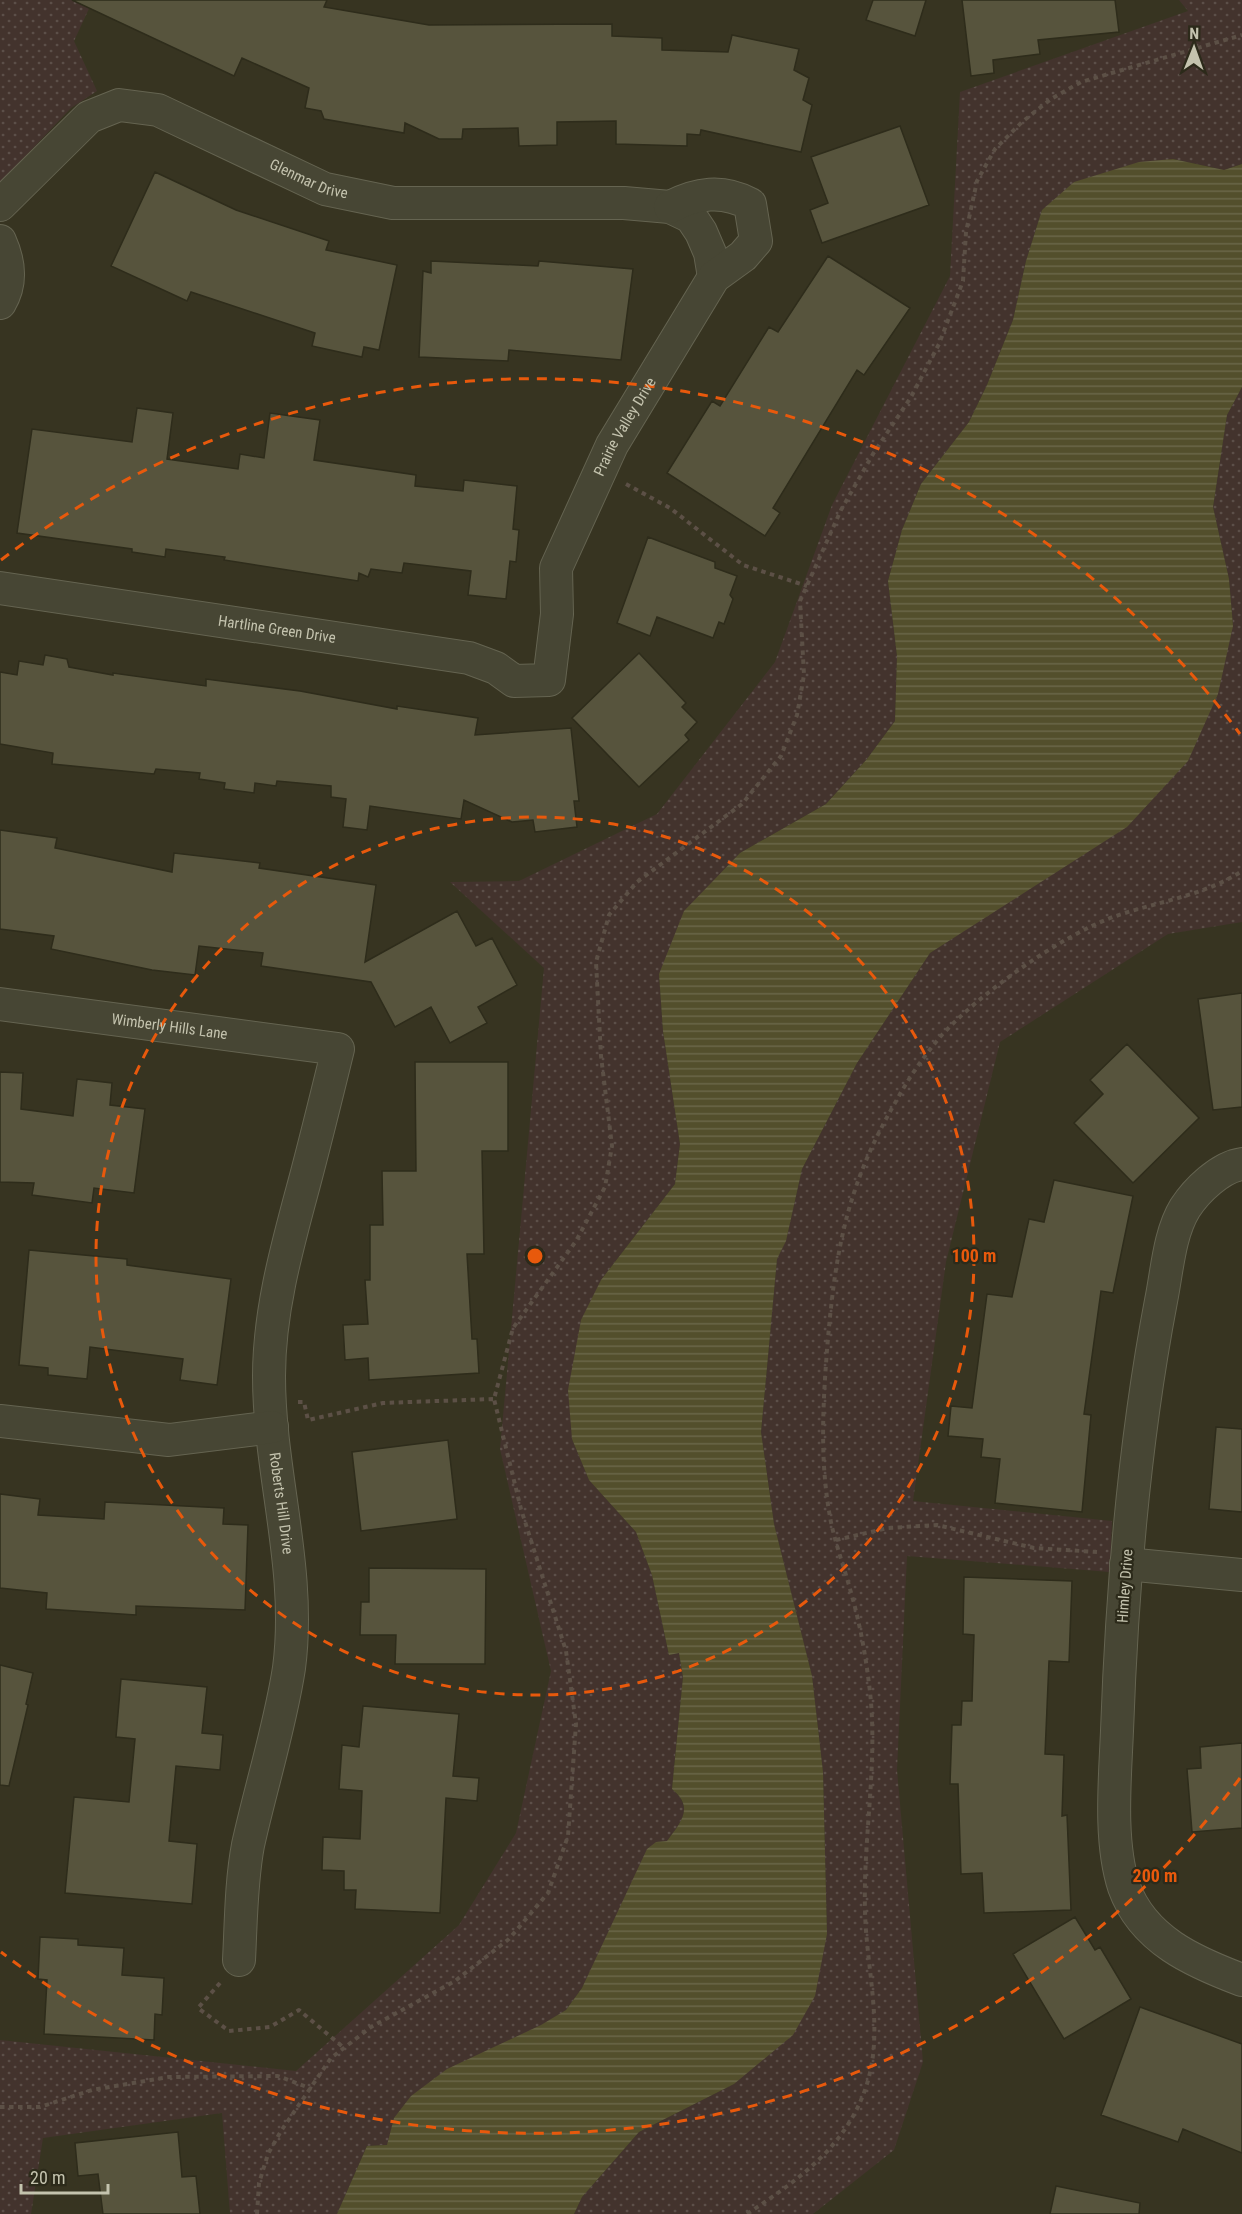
<svg xmlns="http://www.w3.org/2000/svg" width="1242" height="2214" viewBox="0 0 1242 2214" font-family="'Roboto Condensed',sans-serif">
<style>
.grass{fill:url(#grass-dots)}
.water{fill:url(#water-rules)}
.building{fill:#57543d;stroke:#2e2c1b;stroke-width:1.5}
.lines{fill:none;stroke-linecap:round;stroke-linejoin:round}
.street-casing{stroke:#656451;stroke-width:34}
.path{stroke:#5c5046;stroke-width:4;stroke-dasharray:4.5 4.5;stroke-linecap:butt}
.street{stroke:#474634;stroke-width:32}
.ring{fill:none;stroke:#e8590c;stroke-width:3;stroke-dasharray:10 8}
.labels{text-anchor:middle;dominant-baseline:central;stroke-width:4.5;stroke-linejoin:round;paint-order:stroke}
.street-label{font-size:15px;fill:#c4c3ae;stroke:#2c2a1a}
.centre{fill:#e8590c;stroke:#2c2a1a;stroke-width:3}
.ring-label{font-size:18px;text-anchor:middle;font-weight:bold;fill:#e8590c;stroke:#2c2a1a;stroke-width:4.5;stroke-linejoin:round;paint-order:stroke}
</style>
<defs>
<pattern id="grass-dots" width="8" height="8" patternUnits="userSpaceOnUse" patternTransform="scale(1.5)"><rect width="8" height="8" fill="#43332d"/><path d="M2 2h.1M6 6h.1" fill="none" stroke="#5c4f49" stroke-width="1.8" stroke-linecap="round"/></pattern>
<pattern id="water-rules" width="6" height="5" patternUnits="userSpaceOnUse" patternTransform="scale(1.5)"><rect width="6" height="5" fill="#534f2c"/><path d="M0 2.5h6" fill="none" stroke="#6a6748"/></pattern>
</defs>
<rect width="100%" height="100%" fill="#373421"/>
<path class="grass" d="M0,0H93L74,41L97,91L71,108L0,183Z
M1179,0H1242V164L1224,170L1173,159L1042,210L1026,261L1013,320L987,385L969,422L921,484L902,530L888,581L897,656L895,721L867,759L826,804L740,853L659,974L663,1031L680,1144L675,1184L601,1280L572,1439L589,1480L636,1532L652,1575L669,1655L679,1653L683,1677L672,1789C694,1808 682,1821 667,1841L656,1842L582,1988L566,2010L394,2118L388,2145L367,2146L337,2214H230L222,2113L43,2138L31,2214H0V2040L296,2071L459,1925L516,1833L551,1671L500,1449L544,968L450,882L519,881L657,814L775,662L832,505L950,276L960,92L1188,11Z
M1242,387V922L1168,934L1000,1042L946,1262L913,1501L1112,1521L1110,1572L907,1556L897,1770L923,2062L894,2150L813,2214H574L582,2197L639,2132L734,2084L827,1934L823,1772L812,1676L774,1524L761,1432L777,1259L786,1240L802,1169L857,1063L930,953L1013,898L1233,626L1229,579L1213,507L1227,415Z"/>
<path class="water" d="M1173,159L1224,170L1242,164V387L1227,415L1213,507L1229,579L1233,626L1218,694L1188,761L1127,827L930,953L857,1063L802,1169L786,1241L777,1259L761,1432L774,1524L812,1676L823,1772L827,1934L815,1996L793,2035L734,2084L639,2132L582,2197L574,2214H337L367,2146L387,2145L394,2118L411,2096L447,2069L541,2025L566,2010L582,1988L647,1849L656,1842L667,1841C682,1821 694,1807 672,1789L683,1677L679,1653L669,1655L652,1575L636,1532L589,1480L572,1439L568,1390L581,1320L601,1280L675,1184L680,1144L663,1031L659,974L684,911L740,853L826,804L867,759L895,721L897,656L888,581L902,530L921,484L969,422L987,385L1013,320L1026,261L1042,210L1074,182L1139,162Z"/>
<path class="building" d="M72,0H327L324,7L429,25L612,24V36L662,38V50L728,52L732,35L799,49L794,70L809,78L803,100L812,105L801,152L701,130L700,135L687,134V146L616,144V121L557,122V145L519,146L518,128L463,129L462,139H439L405,123L404,133L324,119L321,111L305,108L309,88L242,58L234,76Z
M873,0H926L915,36L866,20Z
M962,0H1115L1119,32L1038,40L1040,54L993,60L994,73L971,76Z
M900,126L929,205L822,243L810,210L828,203L811,157Z
M155,172L236,210L329,241L326,250L397,265L379,350L364,347L362,357L312,346L315,333L191,292L187,301L111,266Z
M828,256L910,308L864,375L857,370L773,508L780,513L765,536L667,473L712,401L720,406L769,327L778,332Z
M431,261L538,266L539,261L633,269L621,360L509,350L508,361L419,357L423,271L431,273Z
M137,408L173,413L167,459L238,469L240,454L264,458L270,413L320,420L314,460L416,475L415,486L463,491L464,480L517,486L513,529L519,530L516,562L510,561L506,599L468,595L471,571L404,563L402,573L371,569L368,577L359,573L358,581L224,560L225,557L166,549L165,557L132,552V549L17,533L32,429L132,442Z
M648,537L715,562V568L737,576L730,595L733,599L724,624L719,622L713,638L657,617L650,636L617,623Z
M639,653L686,703L682,707L697,722L685,735L689,740L639,787L572,718Z
M45,655L67,659L69,667L113,675V673L206,686V679L300,691L397,709V706L478,718L475,735L571,728L579,801H574L577,827L535,832L533,820L512,822L464,800L461,819L370,806L367,830L343,827L346,799L331,797V786L277,781L276,786L255,783L254,793L224,789L225,783L199,779L200,773L156,769L154,774L52,764L53,753L0,744V672L17,675L19,661L43,665Z
M0,830L57,838L55,848L172,872L174,853L260,863L259,868L376,885L365,962L457,911L476,946L492,938L517,985L478,1007L487,1023L450,1043L431,1007L395,1027L371,982L261,966L263,953L199,946L195,975L152,970L51,949L54,936L0,929Z
M1242,993V1107L1213,1110L1198,999Z
M1127,1044L1199,1118L1133,1183L1074,1123L1103,1094L1090,1080Z
M415,1062H508V1151H482L484,1254H467L472,1339H477L479,1373L369,1380L368,1358L345,1360L343,1325L368,1324L365,1280H370V1225H383L382,1171H416Z
M0,1072L23,1073L21,1109L73,1116L77,1079L112,1083L110,1105L145,1109L134,1193L94,1188L92,1203L32,1195L34,1183L0,1182Z
M1054,1180L1133,1196L1113,1293L1101,1291L1084,1414L1091,1415L1082,1512L995,1503L1000,1459L981,1457L983,1439L948,1436L951,1406L972,1408L987,1294L1012,1297L1029,1219L1044,1222Z
M29,1250L127,1259V1265L231,1279L217,1385L180,1380L183,1359L90,1347L87,1379L48,1375V1368L19,1365Z
M1216,1427L1242,1429V1512L1209,1509Z
M448,1440L457,1519L361,1531L352,1452Z
M0,1494L40,1499L38,1515L104,1519L105,1502L224,1508L223,1524L248,1525L245,1610L136,1606V1615L46,1609L47,1593L0,1588Z
M369,1568L486,1569L485,1664H395L396,1635H360L361,1602H369Z
M964,1577L1072,1581L1069,1662L1049,1661L1045,1754L1064,1755L1062,1816L1067,1815L1071,1910L984,1913L982,1873L961,1874L958,1784H950L952,1725H961L962,1701H972L974,1635L963,1634Z
M0,1665L33,1673L26,1704L28,1705L9,1786L0,1785Z
M121,1679L207,1687L202,1733L223,1735L220,1770L176,1766L169,1841L197,1844L192,1904L65,1893L74,1797L129,1802L135,1739L116,1737Z
M363,1706L459,1714L453,1776L479,1778L477,1801L446,1798L440,1913L355,1909L356,1890H344V1871L322,1870L323,1837L360,1839L362,1791L339,1789L342,1745L359,1747Z
M1242,1743V1828L1192,1832L1187,1769L1201,1768L1200,1747Z
M1075,1917L1095,1950L1100,1947L1131,1999L1064,2039L1013,1954Z
M40,1937L78,1939V1945L124,1948L122,1975L164,1978L162,2015L155,2014L154,2040L44,2034L47,1980L38,1979Z
M1140,2007L1242,2044V2153L1183,2129L1178,2142L1101,2115Z
M178,2132L182,2177L196,2176L200,2214H103L98,2174L78,2176L75,2143Z
M1056,2186L1140,2203L1139,2214H1050Z"/>
<g class="lines">
<g class="street-casing">
<g id="street">
<path id="s1" d="M0,205L89,117L119,105L158,110L325,189L393,203H624L670,207L691,217L701,232L710,253L714,277"/>
<path d="M0,241C9,261 12,283 0,303"/>
<path id="s2" d="M0,588L469,658L496,668L514,681L549,680L557,614L556,568L612,445L714,277L743,256L756,241L750,204C722,189 697,193 670,207"/>
<path id="s3" d="M0,1004L338,1049C327,1094 316,1139 304,1184C287,1247 269,1311 269,1376C269,1474 302,1569 289,1668C280,1727 261,1786 248,1845C241,1882 241,1922 239,1960"/>
<path d="M1242,1164C1220,1167 1196,1191 1185,1208C1169,1234 1167,1272 1161,1301C1134,1443 1122,1587 1117,1731C1115,1779 1109,1841 1124,1887C1143,1940 1194,1962 1242,1980"/>
<path d="M0,1421L169,1440L272,1427"/>
<path d="M1126,1564L1242,1575"/>
</g>
</g>
<path class="path" d="M626,484L670,508L743,565L807,586
M298,1402H304L308,1420L383,1403L493,1399
M836,1540L888,1528L937,1525L1034,1548L1097,1552
M220,1983L198,2008L229,2031L270,2027L299,2010L344,2048
M0,2107H40L92,2090L169,2077L278,2076L312,2089
M257,2214L259,2183L268,2154L281,2131L331,2058L371,2027L455,1981L509,1939L548,1893L568,1836L576,1724L566,1651L521,1509L494,1399L513,1328L576,1241L605,1187L612,1146L601,1056L596,962L609,915L637,882L742,804L781,756L797,715L804,675L800,601L841,510L873,454L911,397L939,344L963,281L966,232L977,181L995,149L1022,122L1051,99L1081,82L1242,35
M747,2214C798,2180 846,2147 866,2087C885,2030 866,1969 865,1910C863,1838 878,1764 870,1692C866,1657 860,1623 850,1589C843,1563 833,1538 829,1511C820,1458 823,1403 827,1350C835,1253 846,1187 895,1103C908,1079 923,1057 941,1036C979,994 1059,937 1113,917C1155,902 1204,896 1242,871"/>
<use href="#street" class="street"/>
</g>
<g class="ring">
<circle cx="535" cy="1256" r="439"/>
<path d="M1240 1778A877 877 0 0 1 1 1952M1 560A877 877 0 0 1 1240 734"/>
</g>
<g class="labels">
<g class="street-label">
<text stroke="none"><textPath href="#s1" startOffset="363">Glenmar Drive</textPath></text>
<text stroke="none"><textPath href="#s2" startOffset="830">Prairie Valley Drive</textPath></text>
<text stroke="none"><textPath href="#s2" startOffset="280">Hartline Green Drive</textPath></text>
<text stroke="none"><textPath href="#s3" startOffset="171">Wimberly Hills Lane</textPath></text>
<text stroke="none"><textPath href="#s3" startOffset="804">Roberts Hill Drive</textPath></text>
<text transform="translate(1125 1586) rotate(-86)">Himley Drive</text>
</g>
</g>
<circle cx="535" cy="1256" r="9" class="centre"/>
<g class="ring-label">
<text x="974" y="1262">100 m</text>
<text x="1155" y="1882">200 m</text>
</g>
<g transform="translate(1194 48) rotate(1)" stroke="#2c2a1a" stroke-width="4.5" paint-order="stroke">
<path d="M0-4.5L10 22L0 15L-10 22Z" fill="#c4c3ae"/>
<text y="-9" font-size="16" font-weight="bold" text-anchor="middle" fill="#c4c3ae">N</text>
</g>
<path d="M21 2184v9h87v-9" fill="none" stroke="#c4c3ae" stroke-width="3"/>
<text x="30" y="2184" font-size="18" fill="#c4c3ae" stroke="#2c2a1a" stroke-width="4.5" paint-order="stroke">20 m</text>
</svg>
